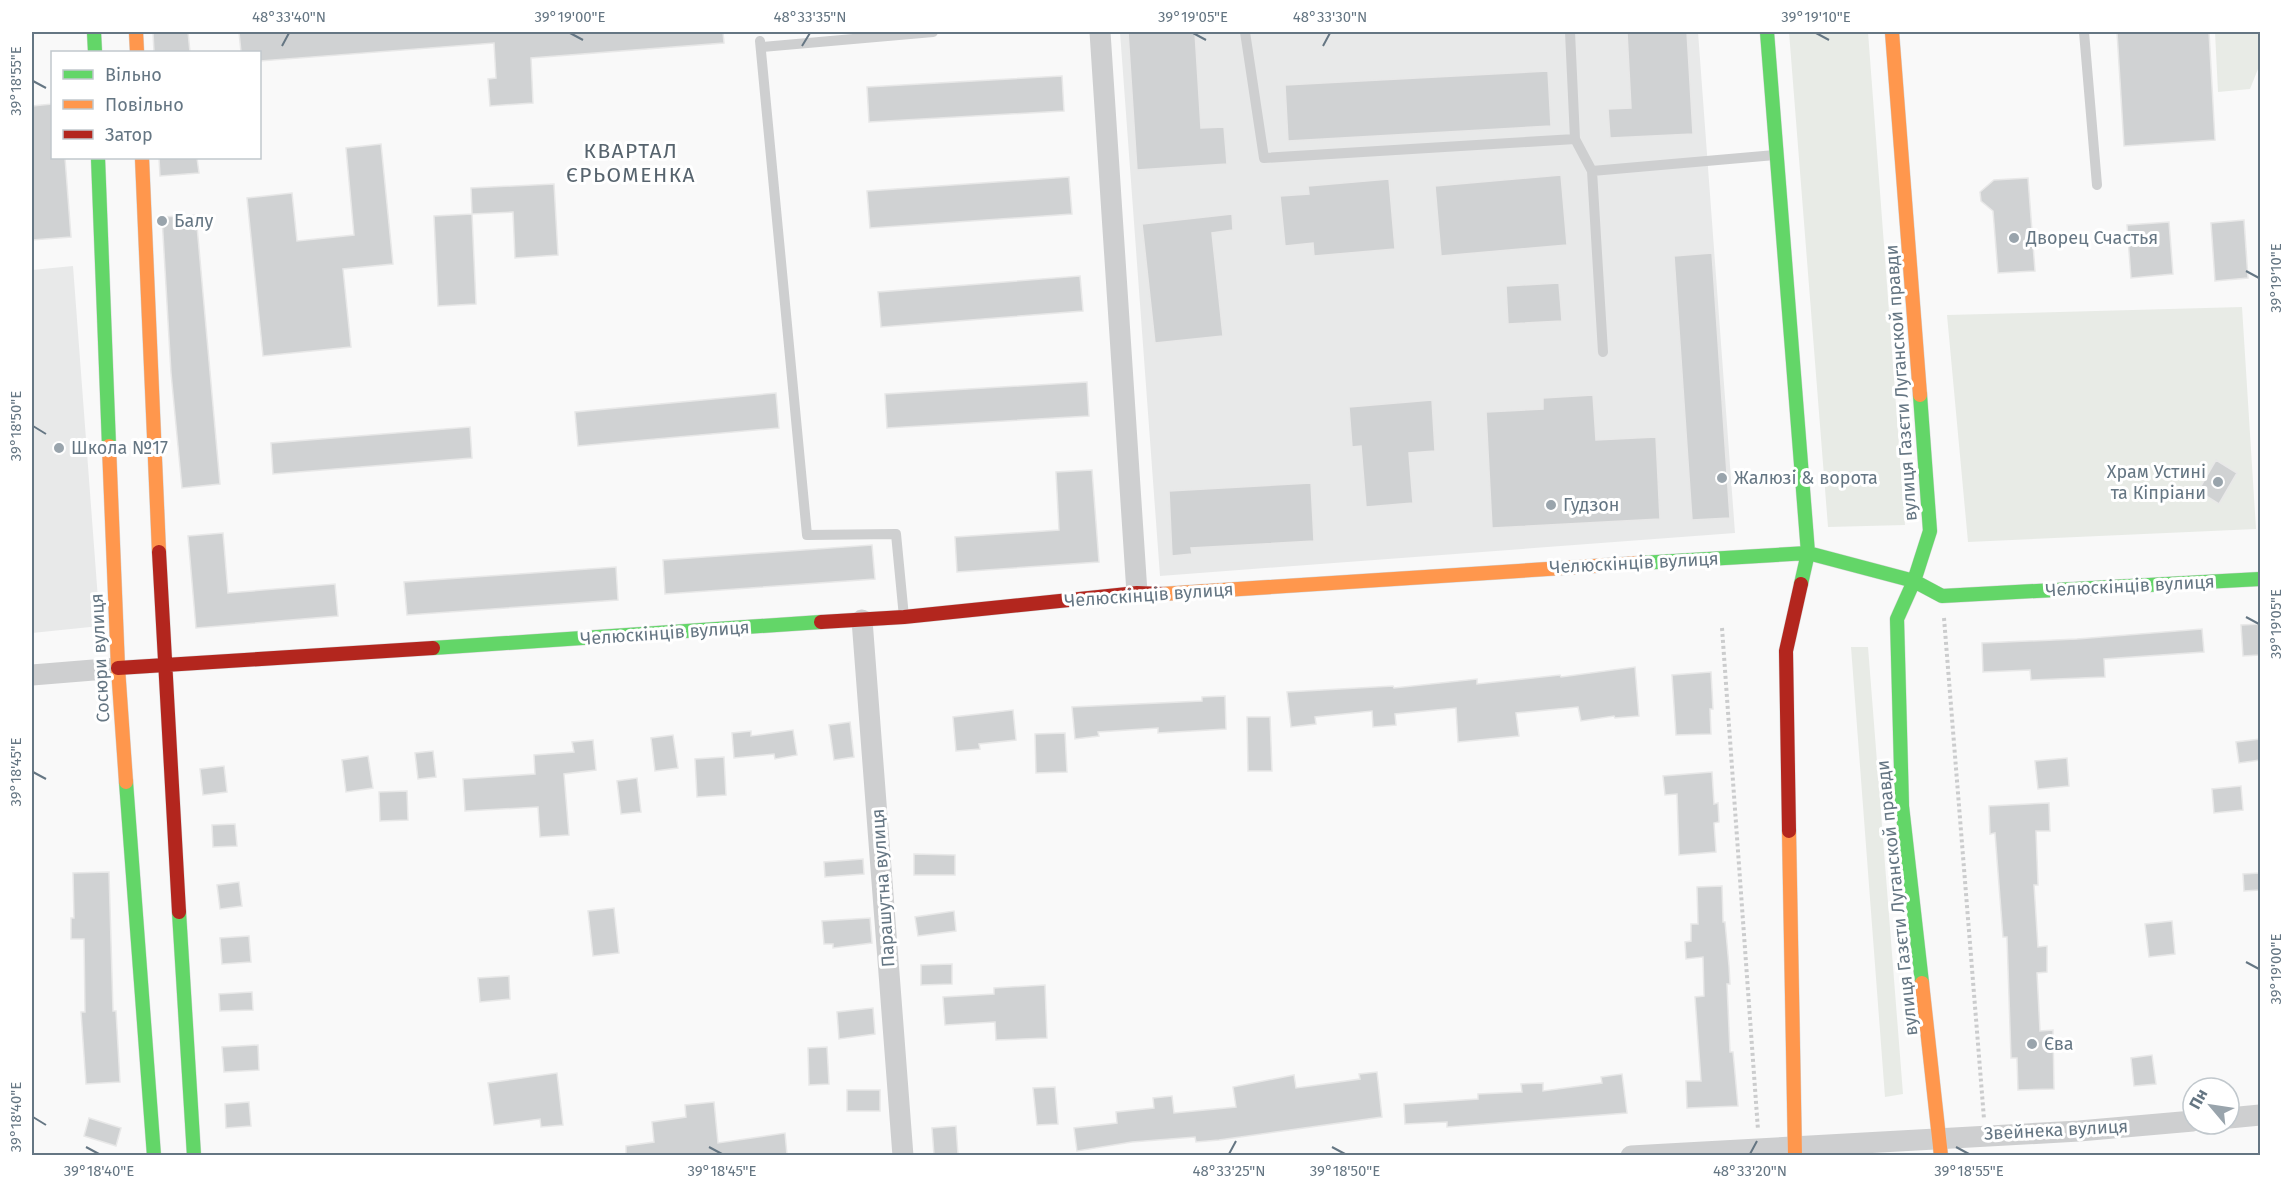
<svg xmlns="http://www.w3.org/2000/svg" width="2292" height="1187" viewBox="0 0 2292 1187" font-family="'Fira Sans',sans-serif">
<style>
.built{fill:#e8e9e9}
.green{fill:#e8ebe6}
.building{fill:#d0d2d3;stroke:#e8e8e8;stroke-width:1.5}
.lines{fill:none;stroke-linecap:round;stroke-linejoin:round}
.fast-casing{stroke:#d5d6d7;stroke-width:15}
.slow-casing{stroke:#d5d6d7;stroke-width:15}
.jam-casing{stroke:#d5d6d7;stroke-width:15}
.path{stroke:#cbcccd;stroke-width:4;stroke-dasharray:3 3;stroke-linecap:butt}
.lane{stroke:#cecfd0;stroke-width:10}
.street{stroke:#cecfd0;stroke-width:21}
.fast{stroke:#63d668;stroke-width:14}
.slow{stroke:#ff974d;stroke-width:14}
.jam{stroke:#b3261e;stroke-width:14}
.ticks{fill:none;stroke:#657683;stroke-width:2}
.poi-dot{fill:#99a4ac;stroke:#fff;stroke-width:2}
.labels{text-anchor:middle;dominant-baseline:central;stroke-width:6;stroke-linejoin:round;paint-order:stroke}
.poi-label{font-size:18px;fill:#657683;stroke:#fff;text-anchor:start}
.street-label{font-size:18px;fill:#657683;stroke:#fff}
.quarter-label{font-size:21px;letter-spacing:1.5px;fill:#57646e;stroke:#fff}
.neatline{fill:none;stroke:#657683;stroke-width:2}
.ticks-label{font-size:15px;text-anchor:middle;fill:#657683}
</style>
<rect width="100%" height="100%" fill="#f9f9f9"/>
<path class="built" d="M1120,32H1698L1735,533L1160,576Z
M73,266L100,626L32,633V270Z"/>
<path class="green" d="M1789,32H1868L1905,525L1828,527Z
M2215,32H2260V64L2250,89L2218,92Z
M2242,307L2256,529L1968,542L1947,315Z
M1851,647H1868L1903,1094L1885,1097Z"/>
<path class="building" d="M153,32H188L190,52H154Z
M239,32H723L724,43L531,58L533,103L490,106L488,79L496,78L494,43L260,61V52H241Z
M1128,32H1195L1201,128L1224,127L1227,164L1137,170Z
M1627,32H1687L1693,134L1610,138L1608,109L1631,108Z
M2117,32H2209L2215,140L2124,146Z
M1548,71L1551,126L1288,141L1285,85Z
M1062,76L1064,111L869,122L867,87Z
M52,104V158H65L71,237L32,240V106Z
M381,144L393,264L343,269L351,347L263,356L247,198L292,193L297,241L354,235L346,148Z
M159,158H197L199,173L160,176Z
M1561,175L1567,245L1441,256L1435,186Z
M1069,177L1072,214L870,228L867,191Z
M2028,178L2035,271L1998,273L1993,211L1981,201L1980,192L1994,180Z
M1389,179L1395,249L1314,256L1313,243L1285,246L1280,196L1309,194L1308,186Z
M554,184L558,255L515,258L513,212L472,214L471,188Z
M472,214L476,304L438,306L434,216Z
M1232,214L1233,230L1212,233L1223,336L1155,343L1142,224Z
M196,215L220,484L182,488L171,373L162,217Z
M2244,220L2248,278L2215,281L2211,223Z
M2169,222L2173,274L2131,278L2127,225Z
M1712,253L1730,518L1692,520L1674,256Z
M1080,276L1083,311L881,327L878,292Z
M1559,283L1562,321L1508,324L1506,286Z
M1087,382L1089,416L887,428L885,394Z
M776,393L779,428L578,446L575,412Z
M1593,395L1596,440L1656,437L1660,519L1492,528L1486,412L1543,409V398Z
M1432,400L1435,451L1409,453L1413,503L1366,507L1361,446L1352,447L1349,407Z
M470,427L472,458L273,474L271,443Z
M2216,460L2237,473L2219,504L2198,491Z
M1092,470L1099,562L957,572L955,537L1059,530L1056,472Z
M1311,483L1314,541L1191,548L1192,554L1172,556L1169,491Z
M223,533L228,593L335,584L338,616L196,628L188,536Z
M872,545L875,579L665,594L663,560Z
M616,567L618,600L407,615L404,582Z
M2260,624V655L2243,656L2241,625Z
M2202,629L2204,652L2104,659L2105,677L2031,680L2030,670L1983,672L1982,643L2077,639Z
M1635,667L1639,716L1615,718L1614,716L1581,721L1578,707L1516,713L1519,736L1458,742L1456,708L1395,714L1396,725L1373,727L1372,711L1315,717L1316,724L1291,727L1287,692L1393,686L1394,688L1477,679V684L1560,675L1561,677Z
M1711,672L1713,709H1710L1711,734L1676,735L1672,675Z
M1225,696L1226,729L1158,733V728L1098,732L1099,736L1075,739L1072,707L1202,701V697Z
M1013,710L1016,740L979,744L980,749L956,751L953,717Z
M1247,717H1270L1272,771H1248Z
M850,722L854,757L834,760L829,725Z
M793,730L797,755L775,759L774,754L734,758L732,733L751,731V736Z
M1065,733L1067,772L1036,773L1035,734Z
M673,735L678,768L655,771L651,738Z
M2260,739V760L2239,763L2236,742Z
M593,740L596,770L564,774L569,835L540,837L538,807L465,811L463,779L535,774L534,755L574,752L572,742Z
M433,751L436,777L418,779L415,753Z
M368,756L373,788L346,792L342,760Z
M724,757L726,795L697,797L695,759Z
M2067,758L2069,786L2038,789L2035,761Z
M224,766L227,792L203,795L200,769Z
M1712,772L1714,804L1718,803L1719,822L1714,823L1716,852L1679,855L1677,794L1665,795L1663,776Z
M637,778L641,812L621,814L617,781Z
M2241,786L2243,810L2214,813L2212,789Z
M407,791L408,820L380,821L379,792Z
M2049,803L2050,831H2036L2038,885H2034L2038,947L2047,946V972L2037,973L2040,1031L2053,1030L2054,1089L2018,1090L2017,1058H2011L2007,937H2003L1995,833L1990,834L1989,806Z
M235,824L237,846L213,847L212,825Z
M914,854L955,855V875H914Z
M863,859L864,874L825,877L824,862Z
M109,872L113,1011H116L120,1082L86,1084L81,1012H85L84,939H71V918H74L73,873Z
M2260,873V890L2244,891L2243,874Z
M239,882L242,906L220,909L217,885Z
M1722,886L1723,922H1725L1729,966L1730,984H1727L1730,1052H1733L1738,1106L1687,1108L1686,1081H1701L1695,997L1704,996L1703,957L1686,959L1685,942L1691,941V924H1698L1697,887Z
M614,908L619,953L593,956L588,911Z
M954,911L956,931L918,936L915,917Z
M870,918L872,943L833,948V944H824L822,921Z
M2172,921L2175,954L2149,957L2145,924Z
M249,936L251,962L222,964L220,938Z
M952,964V984L921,985V965Z
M509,976L510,999L480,1002L478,978Z
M1045,985L1047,1038L996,1040L995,1022L945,1025L943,997L994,994V988Z
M252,992L253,1010L220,1011L219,994Z
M873,1008L875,1034L839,1039L837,1012Z
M258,1045L259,1070L224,1072L222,1047Z
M827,1047L829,1084L809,1085L808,1048Z
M2152,1055L2156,1084L2134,1086L2131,1058Z
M1377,1072L1382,1117L1219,1140L1196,1142L1195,1137L1132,1142L1077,1151L1074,1128L1117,1123L1116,1112L1154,1108L1153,1098L1172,1096L1174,1113L1236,1107L1233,1087L1294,1075L1296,1088L1360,1079L1359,1074Z
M557,1073L563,1125L541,1127L540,1119L494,1125L488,1083Z
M1622,1074L1627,1113L1447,1127V1122L1405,1124L1404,1104L1478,1099V1094L1522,1092L1521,1084L1543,1083V1091L1602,1083L1601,1077Z
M1055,1087L1058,1124L1037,1125L1033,1088Z
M847,1090H880V1111H847Z
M249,1102L251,1126L226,1128L225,1104Z
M714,1102L718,1143L785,1133L787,1155H626V1146L654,1142L652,1122L686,1117L685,1105Z
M89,1118L121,1128L116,1146L84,1136Z
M956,1126L958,1155H934L932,1128Z"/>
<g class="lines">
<g class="fast-casing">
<path id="fast" d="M94,32L95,52
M1767,32L1808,553L1801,584
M98,158L109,446
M1920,395L1930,531L1914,581L1897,619L1902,806L1922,983
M1640,563L1808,553L1914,581L1942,596L2260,579
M433,648L821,622
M126,782L154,1156
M179,912L194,1156"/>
</g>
<g class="slow-casing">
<path id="slow" d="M136,32L137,52
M1892,32L1920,395
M142,158L159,552
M109,446L118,668L126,782
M1162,594L1640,563
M1789,831L1795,1156
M1922,983L1941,1156"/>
</g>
<g class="jam-casing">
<path id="jam" d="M159,552L179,912
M821,622L904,617L1137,593L1162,594
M118,668L433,648
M1789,831L1786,651L1801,584"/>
</g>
<path class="path" d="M1944,618L1984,1119
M1722,628L1758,1130"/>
<path class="lane" d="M1245,32L1264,158L1575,139L1592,171L1775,155
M1570,32L1575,139
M2084,32L2097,185
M760,41L807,535L896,534L904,617
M762,47L933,32
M1592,171L1603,352"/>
<path class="street" d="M1100,32L1137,593
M862,620L903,1156
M32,675L118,668
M2229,1118L2260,1115
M1631,1156L2079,1131L2193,1121"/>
<use href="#fast" class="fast"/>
<use href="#slow" class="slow"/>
<use href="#jam" class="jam"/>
</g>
<path class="ticks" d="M570,33L583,40M1193,33L1206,40M1816,33L1829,40M282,46L289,33M802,46L810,33M1323,46L1330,33M33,81L46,88M2246,271L2259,278M33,426L46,434M2246,617L2259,624M33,772L46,779M2246,962L2259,969M33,1117L46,1125M86,1147L99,1154M709,1147L722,1154M1332,1147L1345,1154M1956,1147L1969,1154M1229,1154L1236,1141M1750,1154L1757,1141"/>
<g class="poi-dot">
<circle cx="162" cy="221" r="6"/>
<circle cx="2014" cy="238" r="6"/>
<circle cx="59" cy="448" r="6"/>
<circle cx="1722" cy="478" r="6"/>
<circle cx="2218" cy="482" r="6"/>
<circle cx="1551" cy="505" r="6"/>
<circle cx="2032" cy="1044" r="6"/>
</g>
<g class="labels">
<g class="poi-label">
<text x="174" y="221">Балу</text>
<text x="2026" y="238">Дворец Счастья</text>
<text x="71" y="448">Школа №17</text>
<text x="2206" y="472" text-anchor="end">Храм Устині<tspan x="2206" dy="21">та Кіпріани</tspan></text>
<text x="1734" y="478">Жалюзі &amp; ворота</text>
<text x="1563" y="505">Гудзон</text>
<text x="2044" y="1044">Єва</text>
</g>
<g class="street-label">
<text transform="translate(1901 383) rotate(-94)">вулиця Газєти Луганской правди</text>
<text transform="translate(1634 563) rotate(-3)">Челюскінців вулиця</text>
<text transform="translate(2130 586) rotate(-3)">Челюскінців вулиця</text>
<text transform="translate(1149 595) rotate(-4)">Челюскінців вулиця</text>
<text transform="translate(665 633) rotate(-4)">Челюскінців вулиця</text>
<text transform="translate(100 658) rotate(-93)">Сосюри вулиця</text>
<text transform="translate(883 888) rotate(-94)">Парашутна вулиця</text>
<text transform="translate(1897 898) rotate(-96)">вулиця Газєти Луганской правди</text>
<text transform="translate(2056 1130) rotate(-3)">Звейнека вулиця</text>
</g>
<g class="quarter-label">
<text x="631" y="151">КВАРТАЛ<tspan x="631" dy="24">ЄРЬОМЕНКА</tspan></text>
</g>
</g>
<rect width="2292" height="1187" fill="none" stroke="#ffffff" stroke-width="66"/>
<rect x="51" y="51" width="210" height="108" fill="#ffffff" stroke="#c1c8cd" stroke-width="1.5"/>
<rect x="63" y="70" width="30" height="9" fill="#63d668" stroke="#c1c8cd" stroke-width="1.5"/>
<text x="105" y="81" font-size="18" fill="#657683">Вільно</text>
<rect x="63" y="100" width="30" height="9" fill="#ff974d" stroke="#c1c8cd" stroke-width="1.5"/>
<text x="105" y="111" font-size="18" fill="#657683">Повільно</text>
<rect x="63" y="130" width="30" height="9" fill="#b3261e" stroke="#c1c8cd" stroke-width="1.5"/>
<text x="105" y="141" font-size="18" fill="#657683">Затор</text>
<g transform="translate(2211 1106) rotate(299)"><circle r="28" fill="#ffffff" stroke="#c1c8cd" stroke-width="1.5"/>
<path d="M0-4.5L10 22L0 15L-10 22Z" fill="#99a4ac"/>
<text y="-9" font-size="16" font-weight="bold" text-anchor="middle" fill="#657683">Пн</text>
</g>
<rect x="33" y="33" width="2226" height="1121" class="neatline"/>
<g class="ticks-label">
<text x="289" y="22">48°33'40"N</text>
<text x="570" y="22">39°19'00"E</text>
<text x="810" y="22">48°33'35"N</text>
<text x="1193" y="22">39°19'05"E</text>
<text x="1330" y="22">48°33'30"N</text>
<text x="1816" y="22">39°19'10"E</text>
<text transform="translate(16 81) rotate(-90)" y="5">39°18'55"E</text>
<text transform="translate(2276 278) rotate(-90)" y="5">39°19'10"E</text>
<text transform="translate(16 426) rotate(-90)" y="5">39°18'50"E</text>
<text transform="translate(2276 624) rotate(-90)" y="5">39°19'05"E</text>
<text transform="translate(16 772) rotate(-90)" y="5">39°18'45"E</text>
<text transform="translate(2276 969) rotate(-90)" y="5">39°19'00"E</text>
<text transform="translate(16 1117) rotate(-90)" y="5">39°18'40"E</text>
<text x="99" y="1176">39°18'40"E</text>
<text x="722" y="1176">39°18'45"E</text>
<text x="1229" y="1176">48°33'25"N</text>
<text x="1345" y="1176">39°18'50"E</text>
<text x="1750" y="1176">48°33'20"N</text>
<text x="1969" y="1176">39°18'55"E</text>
</g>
</svg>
